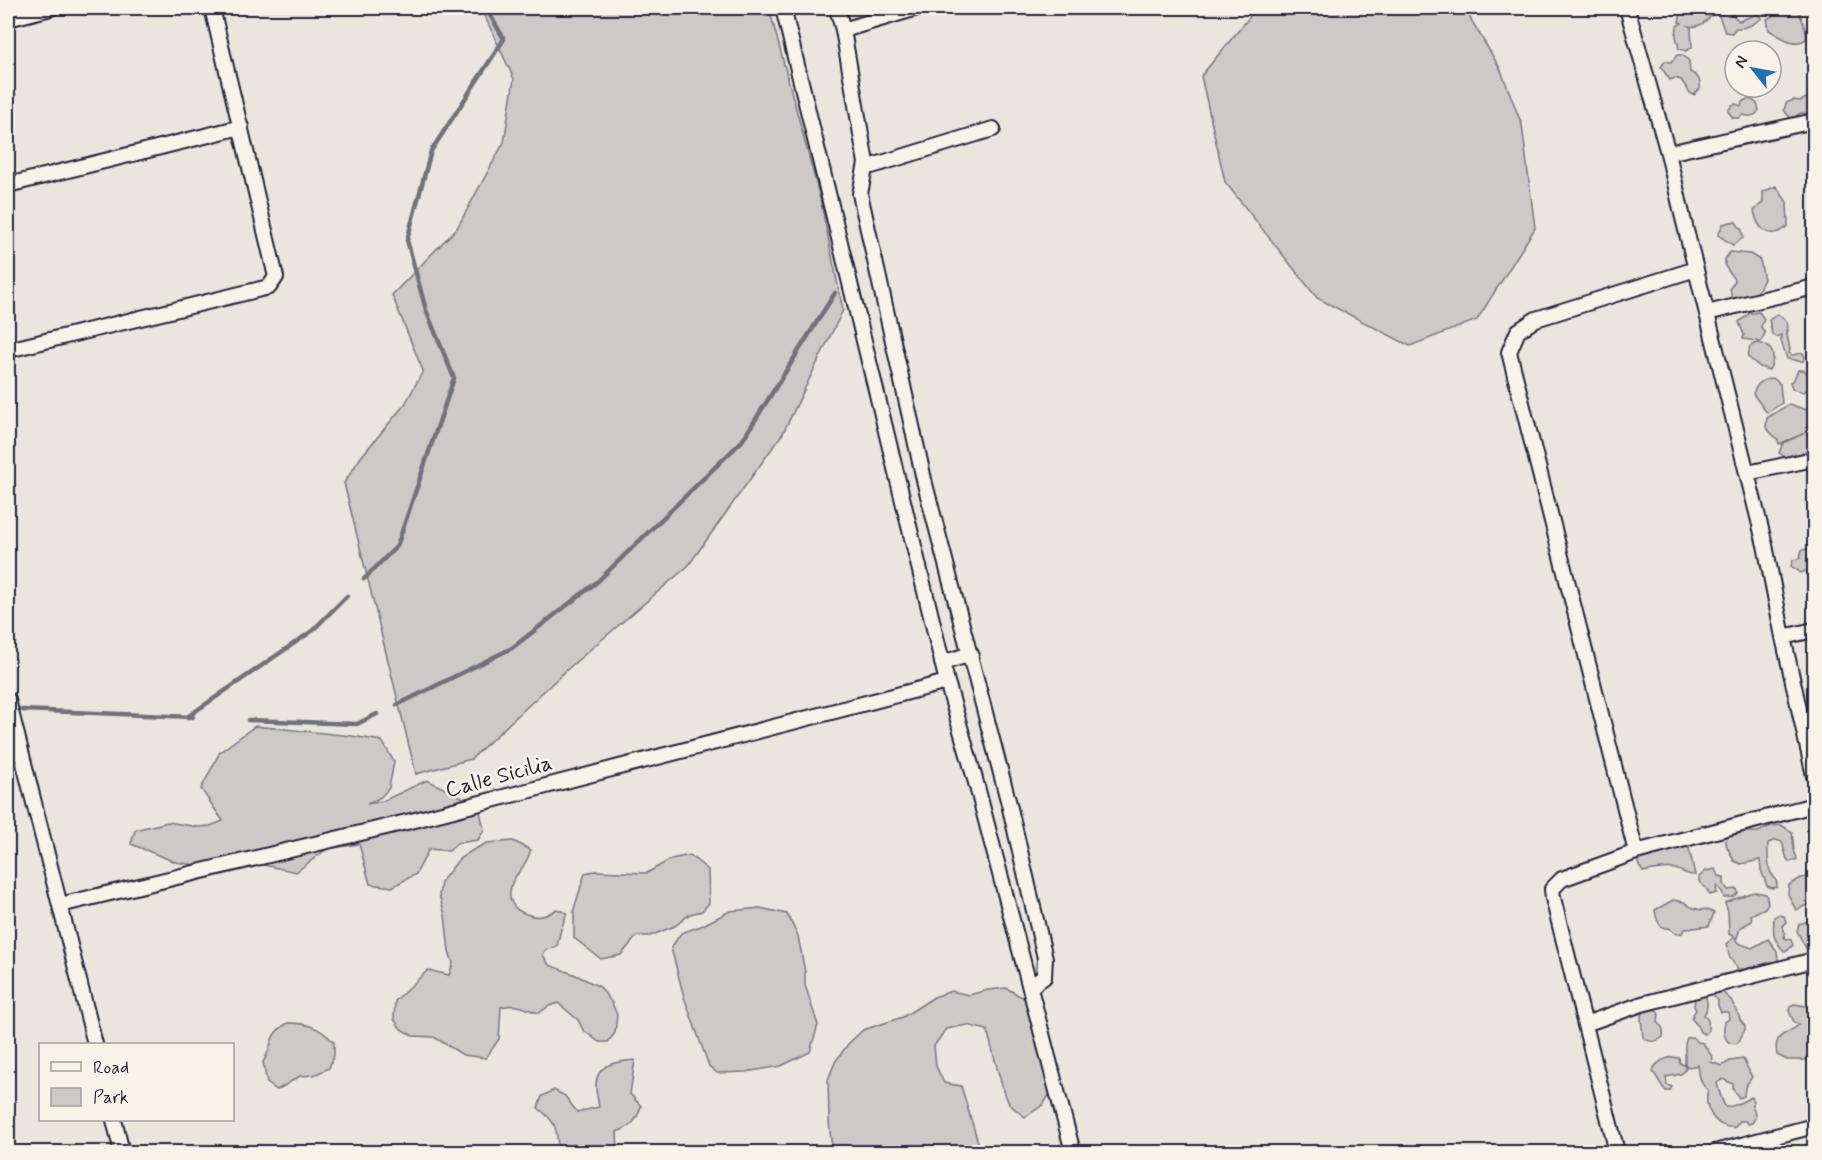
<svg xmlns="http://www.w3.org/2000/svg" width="1822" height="1160" viewBox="0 0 1822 1160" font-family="Mynerve,sans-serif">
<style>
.green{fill:#cdc9c6;stroke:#787680;stroke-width:1.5}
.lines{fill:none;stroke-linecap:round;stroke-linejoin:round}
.stream{stroke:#716f7b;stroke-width:4.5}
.minor-casing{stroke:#22223b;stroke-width:18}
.minor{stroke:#f7f3e8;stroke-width:14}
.labels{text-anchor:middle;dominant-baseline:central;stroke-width:5;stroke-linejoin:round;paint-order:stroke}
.street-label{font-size:22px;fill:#22223b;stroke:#f7f3e8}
</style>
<rect width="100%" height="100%" fill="#eae6de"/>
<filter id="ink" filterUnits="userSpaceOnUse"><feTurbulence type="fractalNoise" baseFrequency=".0167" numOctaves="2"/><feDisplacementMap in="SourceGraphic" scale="12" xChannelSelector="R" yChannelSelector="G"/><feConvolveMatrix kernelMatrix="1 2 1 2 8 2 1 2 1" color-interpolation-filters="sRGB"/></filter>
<g filter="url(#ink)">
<path class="green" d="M481,8H769L820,198L843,310L783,433L688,566L571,666L471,759L416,774L344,483L361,457L405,404L423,371L392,295L457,228L504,142L514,79Z
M1257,8H1464L1500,68L1522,125L1535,228L1477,320L1410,346L1317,298L1225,182L1201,76Z
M1682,8H1712L1715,12C1707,20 1700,29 1689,26L1691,28L1692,47L1686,51L1679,49L1676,36L1677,26L1682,23L1679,22Z
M1785,8H1797C1801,16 1806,29 1807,38C1796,49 1780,36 1769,30L1767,19C1775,16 1778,11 1785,8Z
M1725,9H1731L1734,16L1739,21L1757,14L1762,18C1754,24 1746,29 1736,28L1732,33L1725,32L1719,16Z
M1677,55H1683L1689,61L1690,72C1698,76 1701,79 1700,89L1694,95L1690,93L1681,80L1675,78L1670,80L1661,67L1665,61L1671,62Z
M1810,96L1814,97V113H1801L1791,119L1784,110L1786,103L1793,100L1801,101Z
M1747,99L1753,100L1757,104L1759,110C1755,117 1750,117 1743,115L1739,118H1733L1728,111L1732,105L1736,104L1741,106L1742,102Z
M1776,186L1787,202L1788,226C1771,241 1758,231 1754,211L1763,202V192Z
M1735,221L1742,230L1743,238L1733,245L1718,235L1723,224Z
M1730,252L1750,254L1760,260L1764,279L1755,297L1732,299L1730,288L1735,281L1725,266V259Z
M1759,312L1764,319L1761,327L1765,333L1761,342L1743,339L1744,335L1739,322L1750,313Z
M1778,314L1787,322L1788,327L1786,330H1788L1787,334L1790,350L1789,353L1792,355L1803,353L1805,357L1803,361C1796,362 1793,358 1787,359L1781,341V335L1776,337L1772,334L1769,320Z
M1757,343C1773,345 1777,356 1769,370L1760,367L1748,357L1750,346Z
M1798,370H1804L1813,379L1814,386L1803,392L1792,389L1790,382L1794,379Z
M1773,378L1780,384L1782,403L1767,413L1753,394C1757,383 1761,380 1773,378Z
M1789,404L1807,410L1811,426L1806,432L1814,441V455L1792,462L1779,453L1783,443L1805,433L1779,444L1778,440L1766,428L1767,418Z
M1808,549L1814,552V570L1810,569L1801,573L1791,566L1793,560L1800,558L1802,550Z
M255,726L352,736L382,741L394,762L389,788L381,797L367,804L383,801L427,780L472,802L480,811L484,830L478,840L457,843L449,851L429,849L416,874L392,887L370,884L359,844L327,849L296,872L259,864L231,870L175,862L131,844L135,830L168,822L198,827L210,826L223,821L201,789L220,752Z
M1781,825L1792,832L1794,850L1797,859L1790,862L1787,859L1782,842L1776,840L1768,843C1768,851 1767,866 1771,873C1775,879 1777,879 1777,887L1772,888L1767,886L1761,870L1760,860L1741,864L1734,861C1731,851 1723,847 1727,835L1745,832H1758L1771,826Z
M513,841L531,850C529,854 528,859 525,863C522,870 514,876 512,883C507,898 511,909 526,914C539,919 546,916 557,909L567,913L561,929L557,946L545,951L543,955L549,965L576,975L600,987L612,1003L617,1015L615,1033L608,1042H599L583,1030L578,1020L558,1003L549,1006L539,1013C521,1008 521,1003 501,1007L499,1039L486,1058L463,1055L434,1037L413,1036L401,1029L394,1019L395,1001L428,970L449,975L453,963L449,951L445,915L439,895L441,882L459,859L473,850L487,843Z
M1680,845L1689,848L1695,875C1686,875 1682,871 1675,869C1666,867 1652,870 1643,872L1639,866L1637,858Z
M690,855L708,870L709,903L702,911L690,914L675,926L650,936H637L621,955L601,959L574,938V909L585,873L595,871L647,873L671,859Z
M1715,869L1718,876L1724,877V884L1728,890L1737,889L1738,893L1733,897L1724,898L1723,893L1717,886L1716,888L1717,893L1710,895L1705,887L1699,882V877L1706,871Z
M1809,877V882L1814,884V902L1796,910L1788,894L1789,885L1801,878Z
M1755,892L1766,894L1768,903L1765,908L1751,915L1752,921L1740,928L1737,938H1735L1738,943L1752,948L1768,939L1777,951L1778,961L1749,970L1738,969L1730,958L1726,944L1734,937L1729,934L1728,912L1725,903L1750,893Z
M1673,900L1684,902L1691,907L1701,910L1706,909L1714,913L1709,926L1685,929L1682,933L1676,934L1669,928C1659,930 1656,918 1655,910Z
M760,908L787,914L798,936L805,972V985L818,1025L810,1052L781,1066L746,1072L717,1073L709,1066L684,997L671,948L681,933L701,926L730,911Z
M1778,915L1784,916L1786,922L1782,926L1785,933L1784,938L1791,940L1793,945L1787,951H1784C1772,938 1773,934 1774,917Z
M1814,919V931L1811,934V938H1814V953L1809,954L1797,931L1799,924Z
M1006,988L1024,998L1061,1069L1053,1089L1043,1105L1025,1117L1009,1104L1002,1086L987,1030L967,1025L946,1029L934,1046L936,1066L944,1083L961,1086L981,1152H835L831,1141L829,1121L828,1080L835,1062L848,1044L863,1030L903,1017L934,997L951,991L969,995L988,990Z
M1721,991L1731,1000L1739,1016L1740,1020L1745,1026V1029L1738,1043C1725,1047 1722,1032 1725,1022L1729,1019L1728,1012H1721L1718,1006V1000L1714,997V994Z
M1705,995C1708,1001 1708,1009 1704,1015C1710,1020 1708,1024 1708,1031L1705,1034L1700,1032L1697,1025L1691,1018L1696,1010L1694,1006L1695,998Z
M1794,1004L1806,1006C1812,1024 1822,1045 1806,1060H1787L1777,1055C1773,1033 1785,1036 1799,1025L1794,1022L1789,1011L1790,1006Z
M1653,1006L1659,1014L1658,1022C1663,1028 1664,1030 1663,1037C1657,1042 1649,1043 1643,1037L1641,1018L1642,1010Z
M288,1023C308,1023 319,1027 334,1042V1055L329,1068L314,1075L300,1076L277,1090L267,1083L263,1062C275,1043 266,1036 288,1023Z
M1692,1037L1698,1042L1703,1043L1713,1058L1711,1062L1722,1066L1730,1061L1743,1059L1752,1077L1745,1087L1744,1096L1739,1098L1733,1089V1084L1723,1079L1717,1083C1719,1090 1721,1101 1726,1107C1735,1107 1744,1100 1752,1097C1754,1101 1752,1104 1753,1108C1755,1115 1757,1117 1752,1123L1748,1124L1745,1121H1740L1735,1127C1716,1130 1702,1107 1708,1090C1700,1085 1699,1074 1698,1065L1689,1067L1685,1064V1044L1687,1038Z
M1672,1057L1679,1058L1680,1063L1686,1066V1069L1681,1074L1666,1077L1667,1085L1672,1087L1670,1091H1666C1660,1085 1659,1079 1653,1072C1654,1063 1664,1059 1672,1057Z
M635,1060L630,1094L641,1106C637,1121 631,1127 617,1132L618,1152H572L558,1149C557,1127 556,1122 538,1108L542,1096L554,1090L565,1096L577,1112L599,1107C598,1100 596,1094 596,1087C595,1063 617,1062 635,1060Z"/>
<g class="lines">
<path class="stream" d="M364,579L397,546L454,378L426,310L407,240L431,151L504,39L486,8
M397,705L512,648L597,582L742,441L835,293
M22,710L193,717
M187,717L312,631L347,596
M248,720L357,724L377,714"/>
<g class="minor-casing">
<path id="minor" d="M783,8L947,682L975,779L1073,1152
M837,8L843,30L917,8
M1627,8L1668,153L1683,218L1765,545L1783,637L1814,776
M8,19L51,8
M843,30L866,163L872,166L993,129
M1668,153L1814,121
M866,163L860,194L925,484L1009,804L1045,958L1044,977L1030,987
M8,185L241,127
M1707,313L1814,287
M8,350L269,287L276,277L212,8
M1747,473L1814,459
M1783,637L1814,630
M942,663L971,654
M8,700L95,1044
M1636,852L1509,352L1518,331L1536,319L1696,269
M60,905L415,820L947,682
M1585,1024L1642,1004L1814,960
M114,1120L122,1152
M1617,1152L1553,898L1552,889L1562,879L1636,852L1814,805
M1715,1152L1814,1126"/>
</g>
<use href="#minor" class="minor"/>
</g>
</g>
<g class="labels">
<g class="street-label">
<text transform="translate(499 777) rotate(-15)">Calle Sicilia</text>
</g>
</g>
<rect width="1822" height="1160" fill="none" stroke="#f7f3e8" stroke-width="30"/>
<rect x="15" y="15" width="1792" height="1130" fill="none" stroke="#22223b" stroke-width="2" filter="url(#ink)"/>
<rect x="39" y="1043" width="195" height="78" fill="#f7f3e8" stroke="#a29fa3" stroke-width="1.5"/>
<rect x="51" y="1062" width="30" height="9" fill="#f7f3e8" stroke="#a29fa3" stroke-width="1.5"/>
<text x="93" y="1073" font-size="18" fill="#22223b">Road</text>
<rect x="51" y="1088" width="30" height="18" fill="#cdc9c6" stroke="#a29fa3" stroke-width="1.5"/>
<text x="93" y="1103" font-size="18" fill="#22223b">Park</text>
<g transform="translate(1753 69) rotate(301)"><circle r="28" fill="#f7f3e8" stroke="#a29fa3" stroke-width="1.5"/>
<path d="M0-4.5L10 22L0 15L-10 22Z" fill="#1f6fb2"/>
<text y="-9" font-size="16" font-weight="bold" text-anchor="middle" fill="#22223b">N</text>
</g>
</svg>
